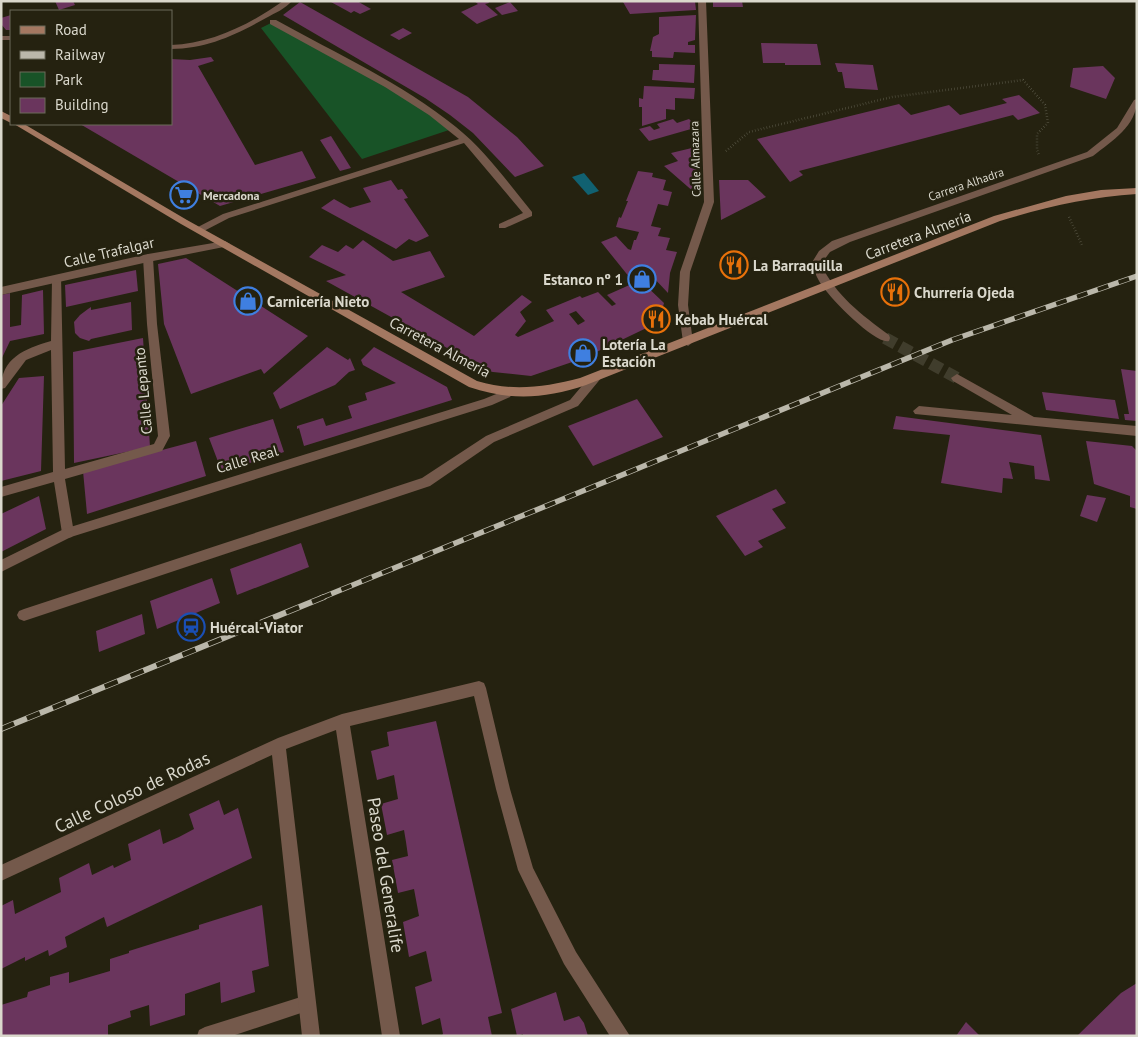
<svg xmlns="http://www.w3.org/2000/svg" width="1138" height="1037" viewBox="0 0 1138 1037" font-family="'PT Sans',sans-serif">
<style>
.green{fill:#185327}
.water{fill:#116171}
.building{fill:#6a355d;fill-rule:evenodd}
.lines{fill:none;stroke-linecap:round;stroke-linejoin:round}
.minor-tunnel{stroke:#403d2c;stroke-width:12;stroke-dasharray:12 5.5;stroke-linecap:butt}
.path{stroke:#626050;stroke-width:2.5;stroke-dasharray:0.5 2.5;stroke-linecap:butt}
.service{fill:#74594b;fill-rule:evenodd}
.minor{fill:#74594b;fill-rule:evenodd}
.tertiary{fill:#74594b;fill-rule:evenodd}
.secondary{fill:#a47861;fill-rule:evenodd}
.rail-far1-casing{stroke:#bab7aa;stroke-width:5.5}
.rail-casing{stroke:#bab7aa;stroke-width:6}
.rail-far1{stroke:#252210;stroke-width:4;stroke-dasharray:11;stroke-linecap:butt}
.rail{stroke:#252210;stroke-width:4.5;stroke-dasharray:14;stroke-linecap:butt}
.labels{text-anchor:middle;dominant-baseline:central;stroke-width:5;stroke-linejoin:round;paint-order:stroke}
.far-street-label{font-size:12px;fill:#dad8cc;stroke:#252210}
.far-poi-label{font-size:12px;font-weight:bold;fill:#dad8cc;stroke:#252210;text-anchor:start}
.street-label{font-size:15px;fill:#dad8cc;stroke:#252210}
.poi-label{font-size:15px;font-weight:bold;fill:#dad8cc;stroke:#252210;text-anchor:start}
.near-street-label{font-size:18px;fill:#dad8cc;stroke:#252210}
</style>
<rect width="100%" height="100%" fill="#252210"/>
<path class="green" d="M273,22L400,94L452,129L362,159L261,28Z"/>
<path class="water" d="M584,173L599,191L588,195L572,177Z"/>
<path class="building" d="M55,1H73L75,5L59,10Z
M333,1H357L371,9L360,14L354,11L351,13L331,2Z
M474,1H488L489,3L485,4L498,15L477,24L461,12L478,4Z
M627,1H695L696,10L630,14L623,2Z
M713,1H742L743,7H713Z
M300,2L468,97L517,137L544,166L515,177L473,133L450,115L425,98L283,15Z
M510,2L518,11L502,15L495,8Z
M11,15V30H6L1,24V18Z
M696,15L695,40L688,42V45H695V53L674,52L673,58L652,57V51H650L653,37L659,34V17Z
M403,28L412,33L399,40L390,35Z
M761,43L817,44L821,65H785V63H763Z
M211,57L214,61L198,66L255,165L302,151L316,178L220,206L80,124H171V59L190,60Z
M835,63L873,65L878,90L845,88L842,72H838Z
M659,64L695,65L694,83L652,80L653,70H659Z
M1103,66L1115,78L1106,99L1070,87L1073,68Z
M644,86L695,88L694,99L675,98V110L666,109V119L642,126V107H639V98L643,99Z
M1019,95L1040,113L1018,120L1013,115L799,171L803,175L790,182L757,139L899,104L911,115L949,105L960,115L1007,103L1002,99Z
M673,119L677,123L689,119L691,121L697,120L698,127L649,141L639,129L650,126L654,130L660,128L657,124Z
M331,136L351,168L340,171L320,140Z
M696,147L698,186L695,193L664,166L678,161L671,153Z
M638,171L653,173L652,177L666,180L663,190L672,192L668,206L658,204L651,226L661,228L658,236L670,238L666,250L677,252L670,273L668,293L651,275L640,280L664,303L659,322L584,358L531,376L493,372L461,366L467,359L326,281L346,275L309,257L322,245L338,252L346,245L353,249L363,240L393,261L430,251L445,277L401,292L474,336L522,295L532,302L520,312L526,321L515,335L518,337L554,321L546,310L580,296L582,298L598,292L612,306L616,304L607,295L634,283L601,242L616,236L628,249L631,250L634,240H636L639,232L616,227L619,217L621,218L628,201H626ZM576,311L585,321L578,325L569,314Z
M391,180L398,190L402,189L408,198L404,199L429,236L416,242L409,239L396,249L321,208L334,199L350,208L371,202L363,188Z
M719,180H748L766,197L721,220Z
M186,258L289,324L308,336L264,374L261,369L191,394L164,324L158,264Z
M136,270L138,291L66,307L65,285Z
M43,290L44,334L10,341L1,360V295L10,293V327L21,325L22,295Z
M131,302L132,330L91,339L89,341L80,338L75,333L74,322L80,315L88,309L91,307V310Z
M143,338L150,447L74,463L73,352Z
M327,347L348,360L350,358L355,370L349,372L335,385L280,409L273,393Z
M374,347L447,387L452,400L304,446L299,428L297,429V426L323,418L326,426L352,418L348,406L367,400L365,393L396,383L363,365L361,360Z
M1121,369L1137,371V421L1125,420L1124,414H1129Z
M44,376L41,471L1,481V406L19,378Z
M1042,392L1115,400L1119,419L1046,410Z
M637,399L663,437L593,466L568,426Z
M896,416L1041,435L1050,481L1035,479L1034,466L1009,462L1013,479L1003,478L1002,493L941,483L950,435L893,429Z
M273,419L284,452L222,472L209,438Z
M196,441L206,476L87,514L83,471Z
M1086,441L1132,446L1137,451V509L1130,507V496L1094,484Z
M776,489L786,503L772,509L786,528L758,541L763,547L745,556L716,516Z
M1087,495L1106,498L1097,522L1080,516Z
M39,496L46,529L1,552V514Z
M301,543L309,567L237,595L230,569Z
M212,578L220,603L157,629L150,601Z
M142,614L145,634L99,652L96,631Z
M436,721L502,1013L488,1017L492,1036H441L443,1034L440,1018L422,1025L415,987L432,981L426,951L409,957L403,922L419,916L414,889L398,893L392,860L408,856L406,842L404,830L387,835L381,804L398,799L394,775L377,780L371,751L389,746L387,732Z
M219,800L224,815L238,808L252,858L107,927L104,917L65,937L67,947L49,956L48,950L25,961V957L1,969V906L13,900L15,914L61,892L59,878L89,863L92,875L113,865L114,868L131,860L128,844L160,829L163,844L179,837L194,829L189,814Z
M262,905L269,966L252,971L255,992L221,1003L220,982L185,994V1015L150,1026L149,1005L130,1011L131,1017L108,1025V1036H1V1005L27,997L28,992L50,985V977L69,972V983L110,971V959L129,953V951L199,929V925Z
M1137,983V1036H1077L1121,993Z
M556,992L564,1021L579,1016L584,1023L588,1036H523V1034L517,1036L511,1009Z
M966,1022L980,1036H956Z"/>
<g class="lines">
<path class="minor-tunnel" d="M885,338L957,378"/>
<path class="path" d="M726,151L749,132L892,97L1023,80L1045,105L1048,123L1037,134V150L1039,155
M1069,217L1083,247"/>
<path class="service" d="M270,20H276C337,54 402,83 456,127C486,151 508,183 532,212V216L505,228H499V224L523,213L464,143L229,218L202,232H196V228L223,214L459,139L429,115L385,87L270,24Z
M596,373L602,377L578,406L494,442L430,486L24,621L19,619L17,615L19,611L24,609L422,478L486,436L570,400L592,374Z"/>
<path class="minor" d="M283,1H292C285,9 275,13 266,18C236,35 206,49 171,49V45C211,44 251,24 283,1Z
M698,1H706L714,202L690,272L688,305L693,342L688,346L683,342L678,305L680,272L704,202Z
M1,36H11V40H1Z
M1137,99C1137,126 1112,141 1093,156L850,242L830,252L821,264C835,295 862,315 889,335L890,338L889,341C876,345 832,300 824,288C818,281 815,272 811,264L819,251L832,241L1087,152L1117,128L1134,100Z
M148,254L153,258L157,324L170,436L162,451L65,479L74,533L72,537L68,538L64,537L62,533L54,482L1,497V487L53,472L51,350L26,360L5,388L1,389C1,358 24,349 51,341L52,279L53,276H61L65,469L154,444L158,436L147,324L143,258Z
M957,374L1034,417L1137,426V436L915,414L913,411L919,406L1012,415L953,381L951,378Z
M307,995L313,997L315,1003L313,1009L232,1036H197L199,1030L205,1027Z"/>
<path class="tertiary" d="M225,241L230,244L229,246L148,262L1,295V287L148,254Z
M506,390L512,394L510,397L492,405L71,537L1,572V560L64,529L484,399Z
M479,681L484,683L486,688L510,789L533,868L576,952L630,1036H610L608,1033L564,964L518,870L496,789L474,696L350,726L400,1036H382L336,730L286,749L320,1036H302L272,755L1,881V865L278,738L342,714Z"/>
<path class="secondary" d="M1,111L11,116V123L1,118Z
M14,124H24L187,220L477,381C513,392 545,387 580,378L994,216L1066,196L1101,190L1137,188V194C1089,197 1046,207 1000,221L586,385C544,399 511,401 469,387L181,224Z"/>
<g class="rail-far1-casing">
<path id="rail-far1" d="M321,598L952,340L1137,276"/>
</g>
<g class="rail-casing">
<path id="rail" d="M1,729L324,597"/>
</g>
<use href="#rail-far1" class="rail-far1"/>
<use href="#rail" class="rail"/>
</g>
<defs>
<g id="supermarket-ring" transform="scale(1.4375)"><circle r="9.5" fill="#252210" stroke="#3f7fe0" stroke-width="1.5"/><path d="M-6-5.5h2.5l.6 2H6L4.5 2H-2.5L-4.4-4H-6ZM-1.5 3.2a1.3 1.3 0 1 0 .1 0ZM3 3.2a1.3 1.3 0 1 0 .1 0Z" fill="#3f7fe0"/></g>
<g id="restaurant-ring" transform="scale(1.4375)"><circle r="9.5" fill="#252210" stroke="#e8710a" stroke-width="1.5"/><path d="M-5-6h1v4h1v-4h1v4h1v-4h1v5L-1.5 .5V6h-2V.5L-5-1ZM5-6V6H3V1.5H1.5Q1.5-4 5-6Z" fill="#e8710a"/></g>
<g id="shop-ring" transform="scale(1.4375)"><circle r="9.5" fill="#252210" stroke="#3f7fe0" stroke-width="1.5"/><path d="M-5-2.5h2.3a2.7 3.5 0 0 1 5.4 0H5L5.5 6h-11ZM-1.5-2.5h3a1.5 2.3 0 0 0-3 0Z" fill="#3f7fe0"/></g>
<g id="station-ring" transform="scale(1.4375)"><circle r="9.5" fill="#252210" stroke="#1a4fb4" stroke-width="1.5"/><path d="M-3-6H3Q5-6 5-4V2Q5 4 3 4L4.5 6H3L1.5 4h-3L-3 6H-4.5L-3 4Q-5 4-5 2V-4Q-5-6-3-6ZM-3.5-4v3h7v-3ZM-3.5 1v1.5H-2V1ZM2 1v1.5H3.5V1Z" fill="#1a4fb4"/></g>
</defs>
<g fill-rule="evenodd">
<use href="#supermarket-ring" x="184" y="195"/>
<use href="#restaurant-ring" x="734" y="265"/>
<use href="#shop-ring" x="642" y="279"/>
<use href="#restaurant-ring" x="895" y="292"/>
<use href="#shop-ring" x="248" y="301"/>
<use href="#restaurant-ring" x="656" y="319"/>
<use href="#shop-ring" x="583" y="353"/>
<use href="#station-ring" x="191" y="627"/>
</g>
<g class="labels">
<g class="far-street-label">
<text transform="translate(695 159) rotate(-92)">Calle Almazara</text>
<text transform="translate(966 184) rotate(-19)">Carrera Alhadra</text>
</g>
<g class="far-poi-label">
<text x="203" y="195">Mercadona</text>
</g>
<g class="street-label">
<text transform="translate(918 235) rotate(-21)">Carretera Almería</text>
<text transform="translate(109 252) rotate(-13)">Calle Trafalgar</text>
<text transform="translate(440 347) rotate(28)">Carretera Almería</text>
<text transform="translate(143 391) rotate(-95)">Calle Lepanto</text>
<text transform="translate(247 459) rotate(-17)">Calle Real</text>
</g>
<g class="poi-label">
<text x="753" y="265">La Barraquilla</text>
<text x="623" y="279" text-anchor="end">Estanco nº 1</text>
<text x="914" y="292">Churrería Ojeda</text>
<text x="267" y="301">Carnicería Nieto</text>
<text x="675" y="319">Kebab Huércal</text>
<text x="602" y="344">Lotería La<tspan x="602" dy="17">Estación</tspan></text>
<text x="210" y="627">Huércal-Viator</text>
</g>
<g class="near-street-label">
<text transform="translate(132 792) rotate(-25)">Calle Coloso de Rodas</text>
<text transform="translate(386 875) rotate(81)">Paseo del Generalife</text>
</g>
</g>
<rect width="1138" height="1037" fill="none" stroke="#dad8cc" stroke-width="5"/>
<rect x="10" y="10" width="162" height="115" fill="#252210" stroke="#6d6b5b"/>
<rect x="20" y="26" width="25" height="8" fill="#a47861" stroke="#6d6b5b"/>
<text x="55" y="35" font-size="15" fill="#dad8cc">Road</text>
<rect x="20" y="51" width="25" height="8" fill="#bab7aa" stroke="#6d6b5b"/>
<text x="55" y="60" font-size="15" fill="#dad8cc">Railway</text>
<rect x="20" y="72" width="25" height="15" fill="#185327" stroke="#6d6b5b"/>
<text x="55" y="85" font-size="15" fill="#dad8cc">Park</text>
<rect x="20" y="98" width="25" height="15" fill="#6a355d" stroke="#6d6b5b"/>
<text x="55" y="110" font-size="15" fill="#dad8cc">Building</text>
</svg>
